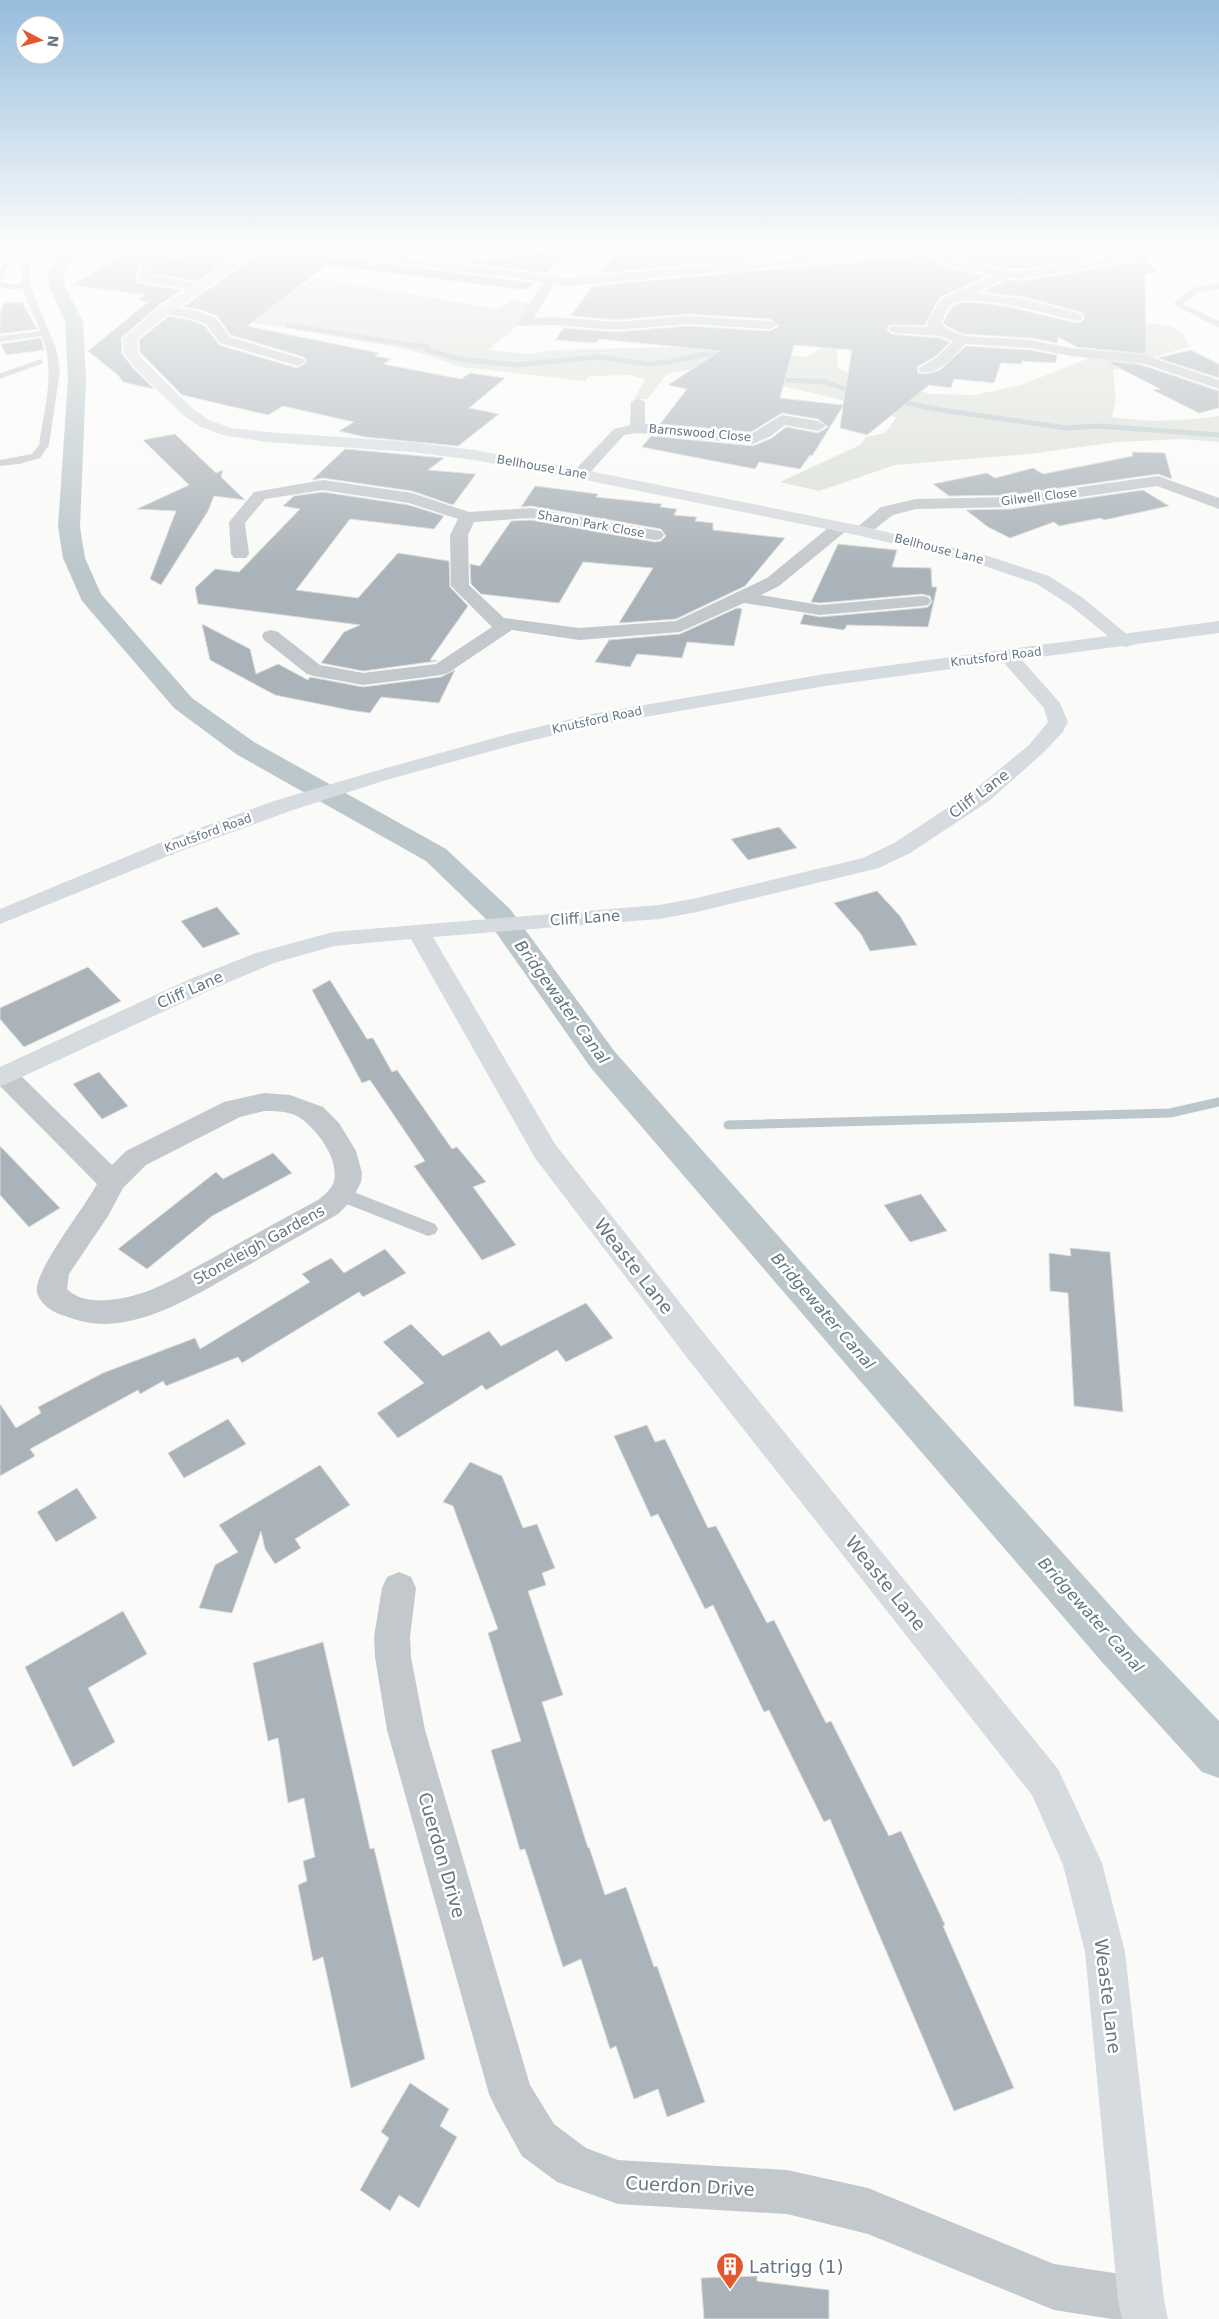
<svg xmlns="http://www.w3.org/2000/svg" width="1219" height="2319" viewBox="0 0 1219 2319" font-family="'DejaVu Sans',sans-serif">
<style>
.green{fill:#dadfd7}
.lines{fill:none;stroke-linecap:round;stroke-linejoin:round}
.stream-far1{stroke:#bbc7cb;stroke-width:5}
.stream{stroke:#bbc7cb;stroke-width:9}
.canal{fill:#bbc7cb;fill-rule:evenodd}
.building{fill:#aab3b9;stroke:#dcdcda;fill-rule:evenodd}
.lane{fill:#c3c8cc;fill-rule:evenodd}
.street{fill:#c3c8cc;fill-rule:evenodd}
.secondary{fill:#d6dbdf;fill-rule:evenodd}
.highway{fill:#d6dbdf;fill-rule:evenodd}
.labels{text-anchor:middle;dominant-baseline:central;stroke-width:5;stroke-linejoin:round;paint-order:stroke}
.far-street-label{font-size:12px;fill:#657683;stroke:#fff}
.street-label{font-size:15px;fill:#657683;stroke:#fff}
.water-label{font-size:16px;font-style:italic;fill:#60757c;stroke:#fff}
.near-street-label{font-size:18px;fill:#657683;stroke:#fff}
.near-poi-label{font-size:18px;fill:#657683;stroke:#fff;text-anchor:start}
</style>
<rect width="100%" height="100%" fill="#fafaf8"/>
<path class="green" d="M315,278L497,309L512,300L530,303L521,323L488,350L529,354L554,350L715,346L807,357L821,348L823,334L838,335L837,367L856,378L932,394L974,395L1021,385L1112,349L1140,324C1162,324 1180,323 1190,346L1155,357L1147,363L1113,370L1116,399L1112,417C1152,423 1180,421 1219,416V442L1183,439L1117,442L1029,454L895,465L819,491L780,482L860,445L866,437L885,433L896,418L883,410L703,367L667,374L647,399H634L645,380L631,375L589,376L585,381L462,367L407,349L234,319L215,294L281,301Z"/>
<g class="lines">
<path class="stream-far1" d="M0,249L16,253L4,268L0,278
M0,284L8,287L22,286
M288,325L417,346H428L425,349L459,359L516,365L598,357L648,364L669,362L705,354L729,356
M776,371L777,375L785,380L825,382L857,393
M0,376L40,362
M896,401L941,410L1066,428L1099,426L1219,435"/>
<path class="stream" d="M728,1125L1170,1113L1219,1102"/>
<path class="canal" d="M71,248H90L69,264L63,272L65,287L83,321L86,379L80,527L85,558L101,594L192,698L254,742L446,849L510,909L615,1052L844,1310L1134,1632L1219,1721V1778L1202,1772L1102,1662L591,1068L488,921L426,861L236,754L174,708L82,601L63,558L58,527L68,379L65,321L49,287L47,272L57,258Z"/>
</g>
<path class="building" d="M136,248H176L168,253L170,257L176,259L191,255L234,257L197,281L153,274L154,269L147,264L140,266L135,277L138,283L182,290L159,305L121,338L122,354L134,369L154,389L123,382L118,375L88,351L148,302L137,300L146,295L71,285Z
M268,248H305L313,254L534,283L525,290L327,265L247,326L379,353L375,356L391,359L383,364L461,379L470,373L505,378L469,408L499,414L458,446L365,437L339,431L354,422L283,406L268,415L182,395L140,352L139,340L169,316L190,320L205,326L219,345L297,368L307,362L304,357L231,335L217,316L199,309L183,307Z
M357,248H468L470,250L444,260Z
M565,248H576L546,273L467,263L479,259L481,261Z
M618,248H872L601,273Z
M938,248H1135L1137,250L1022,269L1004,268L958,258Z
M924,255L949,268L986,276L939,298L925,325H889L887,330L891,334L940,338L950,342L936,356L917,367L918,373L927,374L940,370L966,346L1030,350L1057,355L1056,363L1022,361V364L1001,363L994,383L954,379L951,388L929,385L867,435L840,428L843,406L812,456L810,455L800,469L759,462L755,469L642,447L651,436L753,446L772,438L786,427L818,433L828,427L818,419L782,413L751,432L660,424L687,389L668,385L720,351L599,339L596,343L555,340L564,328L616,332L687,326L770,331L779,326L770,319L687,314L616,320L571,316L592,286ZM794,345L852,350L843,405L780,398Z
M1147,260L1158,272L1145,274L1146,354L1077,347L1058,337V343L1030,338L964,334L948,327L943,323L951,308L960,303L973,302L1010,307L1076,323L1081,322L1085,318L1081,312L1024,297L982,292L1006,280L1022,281Z
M22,302L37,329L0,334V314L4,303Z
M41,338L44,350L6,355L1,344Z
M1191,350L1219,364V378L1157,358Z
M1106,361L1142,365L1219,391V408L1199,413L1153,390L1160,389Z
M175,434L216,473L223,470L221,477L245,500L214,496L208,511L161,585L150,579L176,511L137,509L189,485L143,440Z
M345,449L444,458L428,470L476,474L453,505L412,491L323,478L312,480Z
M1132,452L1165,453L1172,479L1158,474L1011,495L949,496L933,484L987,473L995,478L1033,468L1043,474L1133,456Z
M535,486L598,494L596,497L662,504L660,507L677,509L674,515L697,517L695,521L713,523V530L785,538L745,586L676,619L619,623L653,568L583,562L559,603L481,594L471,584L470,564L480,566L511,521L531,520L655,542L661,541L666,536L661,529L531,506L521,507Z
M1143,490L1169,506L1104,520L1101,518L1059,526L1054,522L1010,538L988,527L966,510L1011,509Z
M323,492L409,505L444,516L434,529L350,519L296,590L358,598L398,553L449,561L450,587L468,606L430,660L437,661L363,671L321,663L344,632L360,625L198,604L195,588L215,569L239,572L300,509L283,506L294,496Z
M838,544L897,550L892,567L931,568L932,587H937L928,627L847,625L844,630L800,624L804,614L820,617L922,608L928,607L932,602L930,596L922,594L820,603L811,602Z
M737,608L742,609L734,646L687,642L682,658L637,654L630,667L595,662L609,640L680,634Z
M202,624L250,649L256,674L278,664L308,680L310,677L363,687L441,677L455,670L439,703L381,697L370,713L349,710L275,695L210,660Z
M779,827L797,848L748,860L731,839Z
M877,891L900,916L917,945L870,951L861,934L834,903Z
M217,907L240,934L203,948L181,921Z
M88,967L121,1001L24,1047L0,1019V1008Z
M330,980L367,1039L373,1038L392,1072L397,1070L452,1149L457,1147L486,1182L473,1187L516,1245L482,1260L414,1166L425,1161L370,1080L362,1083L312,990Z
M99,1072L128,1106L102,1119L73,1084Z
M0,1146L60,1208L29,1227L0,1195Z
M273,1153L292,1173L212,1216L147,1269L118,1249L216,1172L223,1179Z
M921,1194L947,1231L910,1242L884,1205Z
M1070,1248L1110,1252L1123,1412L1074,1406L1068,1293L1050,1291L1049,1253L1071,1256Z
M385,1249L406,1273L363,1297L359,1292L242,1363L238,1357L166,1386L163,1381L140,1394L138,1390L30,1449L35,1456L0,1476V1404L16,1428L41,1413L38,1407L103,1373L195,1338L200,1349L310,1282L302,1274L331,1258L344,1273Z
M586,1303L613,1338L566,1362L557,1350L486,1390L482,1385L398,1438L377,1413L424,1383L383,1342L411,1324L443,1356L489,1331L501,1346Z
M228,1419L246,1444L184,1478L168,1453Z
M647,1425L655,1442L665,1439L708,1528L716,1526L767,1623L774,1620L826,1723L831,1721L889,1836L901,1831L945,1925L943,1926L1014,2088L954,2111L830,1819L824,1822L769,1710L764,1712L713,1605L705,1609L658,1514L651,1517L614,1436Z
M470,1462L502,1476L523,1528L537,1524L555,1568L542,1573L546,1585L528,1591L563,1695L542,1702L588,1848L589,1847L605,1895L626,1887L654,1967L657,1966L705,2102L667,2117L658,2089L634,2099L616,2046L610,2049L581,1959L563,1967L525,1849L520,1850L491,1750L521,1741L488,1633L498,1629L453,1506L443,1502Z
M320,1465L350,1505L295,1539L301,1548L275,1564L265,1549L261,1531L232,1613L199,1608L215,1565L238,1552L219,1525Z
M77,1488L97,1518L56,1542L37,1512Z
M123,1611L147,1654L88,1688L115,1742L73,1767L25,1667Z
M323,1642L370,1849L374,1848L425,2059L351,2088L323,1957L313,1961L298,1885L307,1881L303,1861L315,1857L304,1798L288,1803L278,1738L268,1741L253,1663Z
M410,2083L449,2109L440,2126L457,2137L419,2208L399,2195L390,2211L360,2190L389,2138L381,2132Z
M757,2276V2281L829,2290V2319H704L701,2278Z"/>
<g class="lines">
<path class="lane" d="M41,248H52L36,257L30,265L29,283L56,348L60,370L49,445L40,458L19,464L0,466V460L32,454L39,445C44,408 56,372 42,336L0,342V336L40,331C29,303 4,266 41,248Z
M1219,283V289L1198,292L1183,304L1219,321V328L1173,304L1192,288Z
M341,1187L435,1224L438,1229L435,1234L428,1236L334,1199L331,1194L334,1189Z"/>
<path class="street" d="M180,248H254L260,252L254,256L191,253L176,257L172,256L170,253Z
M307,248H342L444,262L479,248H497L495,251L459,264L568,278L894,248H934L957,260L1004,270L1022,271L1160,248H1189L1183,252L1022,279L1006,278L975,293L1024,299L1081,314L1083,317L1081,320L1076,321C1054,316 966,289 950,306C946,310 944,318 941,323L947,329L964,336L1030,340L1071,348L1144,355L1219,380V389L1142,363L1071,356L1030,348L965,344C954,356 938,376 920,372L918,369L937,357L953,341L940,336L896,333L891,332L889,329L891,326L929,327L927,324L940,300L992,275L949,266L924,253L568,286L554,284L534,318L554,317L616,322L687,316L770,321L777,325L770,329L687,324L616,330L554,325L520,326L518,323L542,282L313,252Z
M146,266L152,270L150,275L199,283L205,287L199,291L138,281L137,278L142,267Z
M165,306L198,311L216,318L230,337L303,359L305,362L298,366L220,343L206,324L190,318L160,313L158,310L160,307Z
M638,398L645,402V424L751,434L782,415L818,421L826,426L818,431L785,425L771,436L753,444L637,433L624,435L586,477H574L572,474L574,471L614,429L630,425L631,402Z
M1158,476L1219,498V509L1157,486L1011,507L916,509L893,515L867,535H855L853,531L881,507L916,499L1011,497Z
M323,480L412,493L469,512L531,508L655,530L661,531L664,535L661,539L655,540L531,518L474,522L468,535L469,585L504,618L579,628L676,621L767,578L834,523H846L848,527L846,531L779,586L761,595L820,605L922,596L928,597L931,601L928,605L922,606L820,615L744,603L680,632L579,640L512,630L448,673L441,675L363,685L314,676L307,674L264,640L262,636L264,632L271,630L278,632L320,665L363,673L436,664L492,627L451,586L450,535L458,519L409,503L323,490L265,499L245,523L249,554L246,558H234L231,554L229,522L254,492Z
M5,1066L14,1069L112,1165L126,1151L224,1102L264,1093L290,1095L323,1107L339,1123L356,1151L362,1173L361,1182L352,1200L338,1214C307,1232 276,1249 245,1267C205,1290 153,1323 106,1324C91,1324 78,1321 65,1316C54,1313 40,1305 37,1292C33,1272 85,1207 97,1184L0,1086V1068ZM264,1111C274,1111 285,1111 295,1115C314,1124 344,1163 332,1186C329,1191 323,1196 318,1200C282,1219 247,1239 211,1259C186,1272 160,1289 132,1296C112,1301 83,1305 67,1289L69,1274L108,1216L123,1188L146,1165L240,1117Z
M399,1572L411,1577L416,1588L410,1637L411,1657L425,1730L530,2085L554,2124L586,2148L618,2160L787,2170L868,2188L1054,2264L1141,2277L1157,2284L1164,2300L1157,2316L1151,2319H1112L1054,2310L868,2234L787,2214L618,2204L557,2182L522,2156L496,2109L489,2094L387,1730L375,1657L374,1637L382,1588L387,1577Z"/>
<path class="secondary" d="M251,248H266L170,313L137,339L138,353L145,362L193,409L209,420L231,428L267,432L411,442L474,450L580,469L861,526L988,556L1049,576L1083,598L1135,641L1133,645L1126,647L1119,645L1071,606L1037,584L982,565L861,536L580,479L474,460L411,452L267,442L223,435L199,426L183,415L135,368L124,353L123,338L160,307Z
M1007,649L1014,651L1060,703L1068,722L1062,733L1043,753L989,801L910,853L879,868L697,912L659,919L433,937L555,1144L707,1337L1058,1769L1102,1863L1125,1952L1164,2300L1168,2319H1122L1118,2300L1085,1952L1063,1865L1032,1795L685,1355L535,1158L411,939L334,946L274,963L208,991L0,1087V1067L190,979L256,953L333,932L659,905L697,898L863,858L894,843L973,791L1029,745L1048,722L1044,708L997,655L1000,651Z"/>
<path class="highway" d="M1219,621V633L825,686L592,726L517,744L386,780L290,811L178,852L0,924V909L162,842L274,801L372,772L505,735L592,714L825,674Z"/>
</g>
<linearGradient id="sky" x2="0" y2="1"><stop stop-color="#96bcdc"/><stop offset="0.43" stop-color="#fdfdfc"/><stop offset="1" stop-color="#fdfdfc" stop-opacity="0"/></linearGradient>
<rect width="1219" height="573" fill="url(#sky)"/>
<defs>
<g id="building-pin" transform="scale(1.4375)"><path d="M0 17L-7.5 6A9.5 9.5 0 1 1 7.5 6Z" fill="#e4572e" stroke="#fff"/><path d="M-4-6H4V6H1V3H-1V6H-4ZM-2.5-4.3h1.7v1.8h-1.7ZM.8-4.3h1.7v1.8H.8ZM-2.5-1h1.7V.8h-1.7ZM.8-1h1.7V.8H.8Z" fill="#fff"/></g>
</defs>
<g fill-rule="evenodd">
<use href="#building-pin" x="730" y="2266"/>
</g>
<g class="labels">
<g class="far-street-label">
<text transform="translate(700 433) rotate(5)">Barnswood Close</text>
<text transform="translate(542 467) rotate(10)">Bellhouse Lane</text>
<text transform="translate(1039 497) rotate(-7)">Gilwell Close</text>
<text transform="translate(591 524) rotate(10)">Sharon Park Close</text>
<text transform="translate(939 549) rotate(14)">Bellhouse Lane</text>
<text transform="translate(996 657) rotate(-7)">Knutsford Road</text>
<text transform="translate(597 720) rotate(-12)">Knutsford Road</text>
<text transform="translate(208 833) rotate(-20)">Knutsford Road</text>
</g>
<g class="street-label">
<text transform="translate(979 794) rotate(-37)">Cliff Lane</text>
<text transform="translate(585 918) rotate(-4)">Cliff Lane</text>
<text transform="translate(190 990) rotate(-24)">Cliff Lane</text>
<text transform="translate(259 1245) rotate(-29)">Stoneleigh Gardens</text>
</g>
<g class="water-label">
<text transform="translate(562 1002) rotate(54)">Bridgewater Canal</text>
<text transform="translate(823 1311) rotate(49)">Bridgewater Canal</text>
<text transform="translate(1091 1615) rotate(48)">Bridgewater Canal</text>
</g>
<g class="near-street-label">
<text transform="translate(634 1266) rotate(52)">Weaste Lane</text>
<text transform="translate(886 1583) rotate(51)">Weaste Lane</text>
<text transform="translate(442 1855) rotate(74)">Cuerdon Drive</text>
<text transform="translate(1108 1996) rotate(83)">Weaste Lane</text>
<text transform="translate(690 2186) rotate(3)">Cuerdon Drive</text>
</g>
<g class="near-poi-label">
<text x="749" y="2266">Latrigg (1)</text>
</g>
</g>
<g transform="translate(40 40) rotate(96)"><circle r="24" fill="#ffffff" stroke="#c1c8cd"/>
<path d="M0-4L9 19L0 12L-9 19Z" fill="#e4572e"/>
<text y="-8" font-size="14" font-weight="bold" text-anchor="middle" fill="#657683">N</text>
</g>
</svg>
